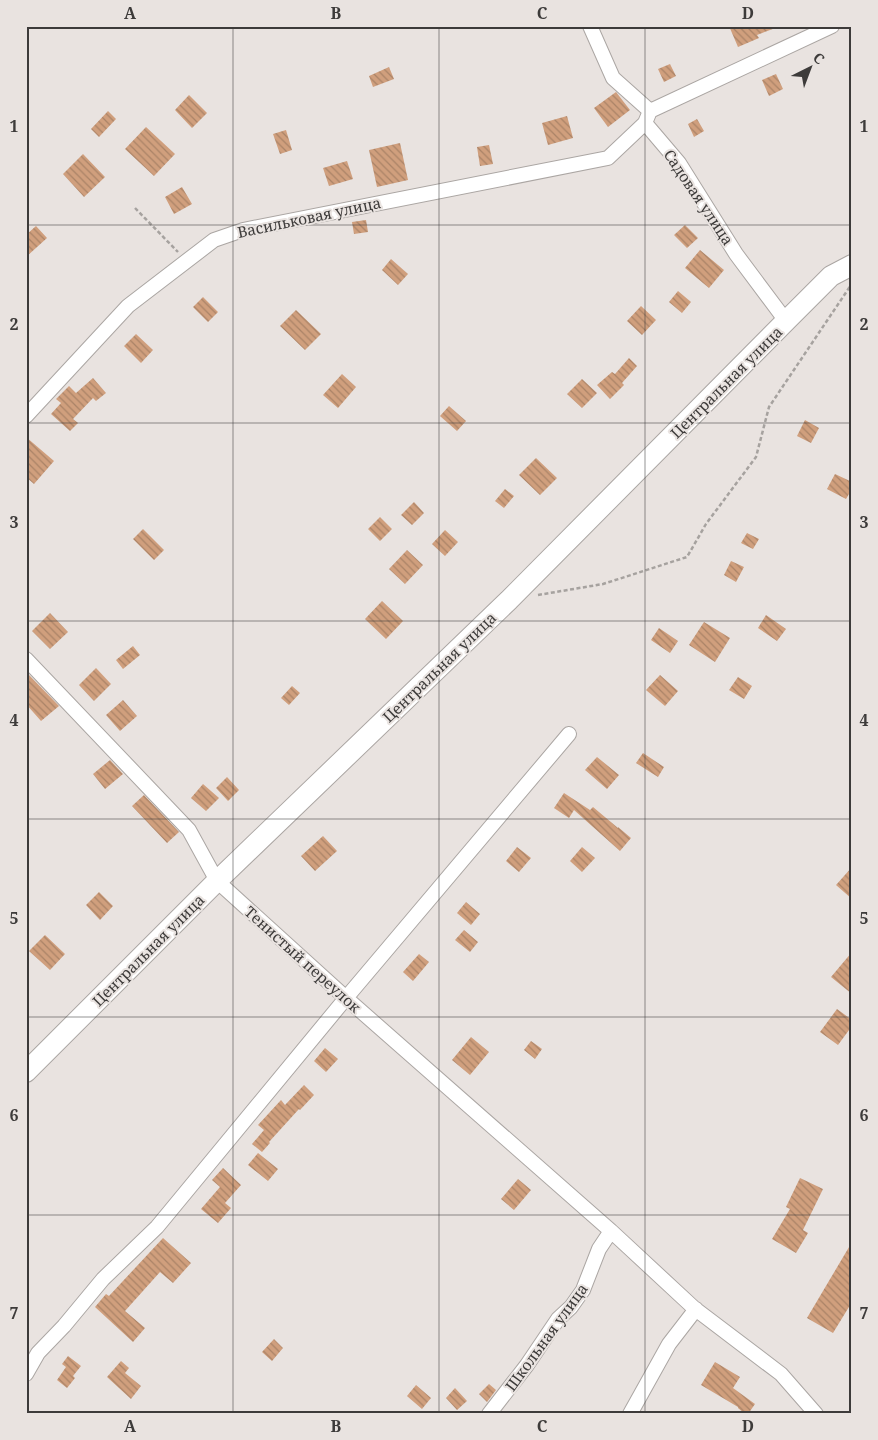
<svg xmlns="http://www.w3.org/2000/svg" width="878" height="1440" viewBox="0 0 878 1440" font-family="'Noto Serif',serif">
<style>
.building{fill:url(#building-back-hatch)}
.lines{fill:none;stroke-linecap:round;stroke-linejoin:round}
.street-casing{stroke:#aba6a3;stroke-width:16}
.secondary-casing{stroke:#aba6a3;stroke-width:22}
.path{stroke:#a6a29f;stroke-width:2.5;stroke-dasharray:4 2.5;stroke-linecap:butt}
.street{stroke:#fff;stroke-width:14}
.secondary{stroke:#fff;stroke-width:20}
.grid{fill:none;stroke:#3d3b3a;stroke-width:1;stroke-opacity:0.55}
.labels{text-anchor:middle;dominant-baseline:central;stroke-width:4;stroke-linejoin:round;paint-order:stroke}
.street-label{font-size:15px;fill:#3d3b3a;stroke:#e9e3e0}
.neatline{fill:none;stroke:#3d3b3a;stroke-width:2}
.grid-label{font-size:16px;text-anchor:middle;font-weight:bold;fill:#3d3b3a}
</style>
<defs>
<pattern id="building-back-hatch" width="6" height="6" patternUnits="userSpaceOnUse" patternTransform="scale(1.25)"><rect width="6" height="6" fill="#d09f7d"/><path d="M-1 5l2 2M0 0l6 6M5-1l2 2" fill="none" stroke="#aa8367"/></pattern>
</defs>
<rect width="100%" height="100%" fill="#e9e3e0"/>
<path class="building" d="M729,26H778V27L757,35L759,38L738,47Z
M670,64L676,76L664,82L658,69Z
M389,67L394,79L373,87L369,76Z
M776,74L783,89L769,96L762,80Z
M616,92L630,110L608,127L594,108Z
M189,95L207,113L192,128L175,110Z
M108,111L116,119L99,137L91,129Z
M567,116L573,138L548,145L542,123Z
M697,119L704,131L694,137L688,124Z
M146,127L175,154L154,176L125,149Z
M286,130L292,150L280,154L273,134Z
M400,143L408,180L377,187L369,150Z
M489,145L493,164L480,166L477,147Z
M83,154L105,177L84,197L63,174Z
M347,161L353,179L329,186L323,168Z
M182,187L192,204L174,214L165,197Z
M366,220L368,232L354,234L352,222Z
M685,225L698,238L687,248L674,235Z
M36,226L47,238L26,257V235Z
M700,250L724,270L709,288L685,268Z
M391,259L408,274L398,285L382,270Z
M678,291L691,302L682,313L669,302Z
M203,297L218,312L208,322L193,307Z
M641,306L656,320L642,335L627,321Z
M296,310L321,334L305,350L280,326Z
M136,334L153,350L141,363L124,346Z
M629,358L637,366L622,383L624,385L610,399L597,385L612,372L615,374Z
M342,374L356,387L338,408L323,395Z
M93,378L106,393L96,401L93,398L73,419L78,423L70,431L51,414L61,403L56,399L69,386L76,393Z
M582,379L597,393L582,408L567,394Z
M449,406L466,421L457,431L440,416Z
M805,420L819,428L811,443L797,436Z
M26,437L54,461L34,484L26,477Z
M536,458L557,478L540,495L519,475Z
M835,474L852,482V489L846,499L827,489Z
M505,489L514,496L504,508L495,501Z
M414,502L424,513L412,525L401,515Z
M380,517L392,529L380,541L368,529Z
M143,529L164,550L154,560L133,539Z
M445,530L458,542L445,556L432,544Z
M747,533L759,539L753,549L741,543Z
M407,550L423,565L405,584L389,569Z
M731,561L744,567L736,582L724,575Z
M382,601L403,621L386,639L365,619Z
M50,613L68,632L50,649L32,631Z
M766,615L786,629L777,641L758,628Z
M704,622L730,638L715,662L689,645Z
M659,628L678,641L670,653L651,640Z
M133,646L140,655L123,669L116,660Z
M96,668L111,684L94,701L79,685Z
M26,672L59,706L41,721L26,704Z
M660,675L678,691L665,706L646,690Z
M738,677L752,686L744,699L729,690Z
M292,686L300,693L289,705L281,698Z
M123,700L137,716L120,731L106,715Z
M643,753L664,767L658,777L636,763Z
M597,757L619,775L607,789L585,770Z
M110,760L123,774L105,789L93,774Z
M227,777L239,790L228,801L216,788Z
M203,784L219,798L206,811L191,798Z
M564,793L590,810L593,807L618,828V827L631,838L620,851L574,810L569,818L554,808Z
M144,795L179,832L167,843L132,806Z
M323,836L337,851L315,871L301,856Z
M517,847L531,858L519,872L506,861Z
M582,847L595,858L582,872L570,861Z
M852,867V899L836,885Z
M99,892L113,906L100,920L86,905Z
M466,902L480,914L471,925L457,913Z
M464,930L478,942L470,952L455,940Z
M45,935L65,954L50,970L29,951Z
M852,952V994L831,977Z
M419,954L429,962L413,981L403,972Z
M837,1009L852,1020V1026L838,1045L820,1032Z
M471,1037L489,1052L470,1075L452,1060Z
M531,1041L542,1049L535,1059L524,1050Z
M325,1048L338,1059L326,1072L314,1061Z
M304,1085L314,1095L300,1110L299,1109L269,1142L270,1143L262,1152L252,1144L264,1130L258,1125L281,1100L285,1105Z
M258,1153L278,1169L268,1181L248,1165Z
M223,1168L241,1185L225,1203L231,1208L218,1223L201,1209L220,1187L212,1180Z
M800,1178L823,1189L803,1230L808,1233L796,1253L772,1239L790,1209L786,1207Z
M518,1179L531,1190L514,1210L501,1199Z
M163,1238L191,1263L173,1283L160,1272L125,1311L145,1328L133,1342L95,1307L106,1294L109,1296Z
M852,1242V1302L833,1333L807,1318Z
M274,1339L283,1348L272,1361L262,1352Z
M68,1356L81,1366L73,1376L75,1378L67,1388L57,1380L66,1367L62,1364Z
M121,1361L129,1368L125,1373L141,1386L131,1399L107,1377Z
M715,1362L740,1377L733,1388L755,1404L748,1414H745L738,1408V1407L701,1385Z
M489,1384L496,1390L487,1402L479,1394Z
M416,1385L431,1398L422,1409L407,1396Z
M455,1388L467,1401L457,1410L446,1398Z"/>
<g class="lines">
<g class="street-casing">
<path id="street" d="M590,26L613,78L650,111L645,123L679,163L736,254L786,321
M650,111L832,26
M26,416L128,306L214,240L243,230L608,158L645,123
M26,659L189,830L217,881L346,998L611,1231L694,1308L781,1374L816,1414
M26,1374L38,1353L64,1326L103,1279L157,1227L346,998L569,734
M489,1414L527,1365L558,1319L571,1307L583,1290L599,1249L611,1231
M630,1414L669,1344L696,1309"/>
</g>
<g class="secondary-casing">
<path id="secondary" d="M26,1072L217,881L509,600L786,321L831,276L852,265"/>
</g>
<path class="path" d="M135,208L178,252
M538,595L603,584L687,557L706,524L756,457L769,407L851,285"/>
<use href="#street" class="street"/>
<use href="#secondary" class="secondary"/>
</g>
<path class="grid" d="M233,26V1414M439,26V1414M645,26V1414M26,225H852M26,423H852M26,621H852M26,819H852M26,1017H852M26,1215H852"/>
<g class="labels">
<g class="street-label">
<text transform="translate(699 197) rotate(56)">Садовая улица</text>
<text transform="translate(309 217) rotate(-12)">Васильковая улица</text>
<text transform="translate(726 382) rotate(-45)">Центральная улица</text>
<text transform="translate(439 667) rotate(-44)">Центральная улица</text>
<text transform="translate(148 950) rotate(-45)">Центральная улица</text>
<text transform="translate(303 959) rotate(42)">Тенистый переулок</text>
<text transform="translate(546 1337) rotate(-54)">Школьная улица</text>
</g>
</g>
<rect width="878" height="1440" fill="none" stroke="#e9e3e0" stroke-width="55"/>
<g transform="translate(810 68) rotate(42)" stroke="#e9e3e0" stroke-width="4" paint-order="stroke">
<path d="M0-4L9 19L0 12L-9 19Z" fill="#3d3b3a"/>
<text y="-8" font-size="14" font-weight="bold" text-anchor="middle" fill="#3d3b3a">С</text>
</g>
<rect x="28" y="28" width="822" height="1384" class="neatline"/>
<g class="grid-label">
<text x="130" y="19">A</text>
<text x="336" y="19">B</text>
<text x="542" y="19">C</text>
<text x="748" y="19">D</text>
<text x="14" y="132">1</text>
<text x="864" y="132">1</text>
<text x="14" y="330">2</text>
<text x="864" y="330">2</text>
<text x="14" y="528">3</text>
<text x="864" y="528">3</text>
<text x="14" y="726">4</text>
<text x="864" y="726">4</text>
<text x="14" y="924">5</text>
<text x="864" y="924">5</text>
<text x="14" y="1121">6</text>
<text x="864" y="1121">6</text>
<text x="14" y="1319">7</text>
<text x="864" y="1319">7</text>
<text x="130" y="1432">A</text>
<text x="336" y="1432">B</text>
<text x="542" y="1432">C</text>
<text x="748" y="1432">D</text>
</g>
</svg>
